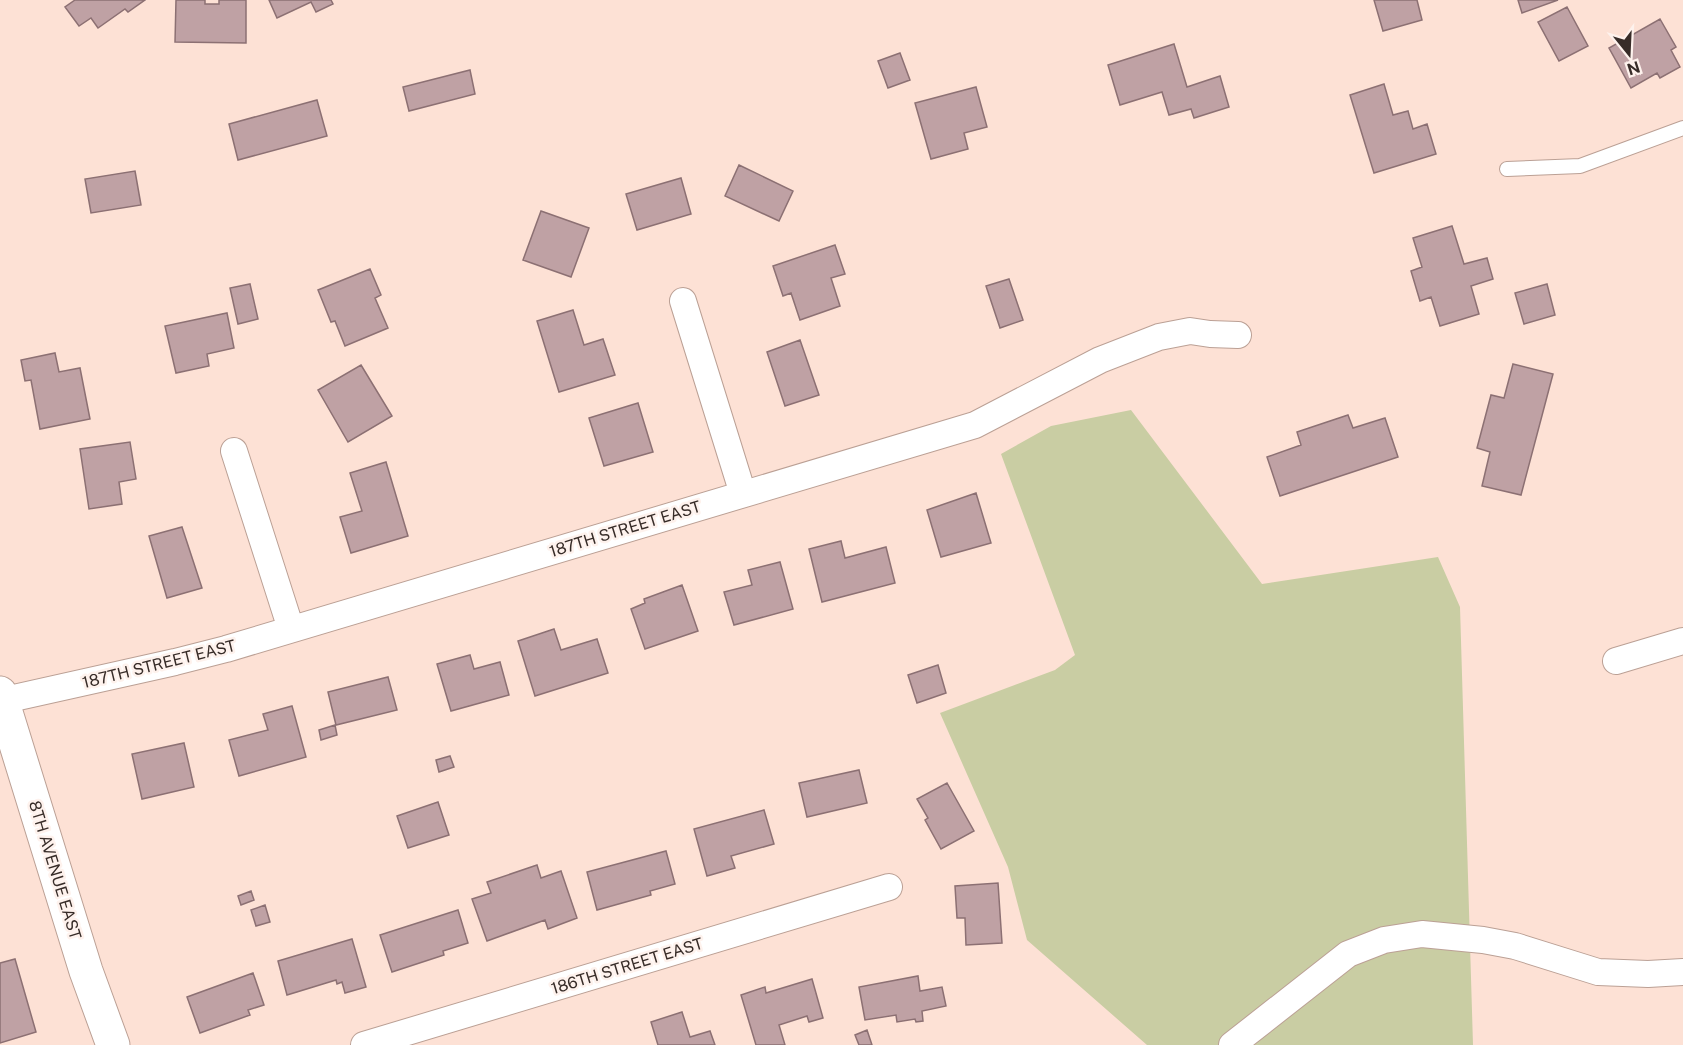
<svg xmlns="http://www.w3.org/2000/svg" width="1683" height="1045" viewBox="0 0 1683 1045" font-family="'Public Sans',sans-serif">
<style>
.green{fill:#c9cda3}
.building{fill:#bfa1a4;stroke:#8c7073;stroke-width:1.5}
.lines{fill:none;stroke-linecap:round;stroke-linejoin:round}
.service-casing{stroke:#bba095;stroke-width:16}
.minor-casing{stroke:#bba095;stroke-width:28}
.tertiary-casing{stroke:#bba095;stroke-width:35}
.service{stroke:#fff;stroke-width:14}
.minor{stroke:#fff;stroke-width:26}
.tertiary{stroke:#fff;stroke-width:33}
.labels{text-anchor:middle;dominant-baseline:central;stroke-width:5;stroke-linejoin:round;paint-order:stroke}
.street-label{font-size:16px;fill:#372c28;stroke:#fef2ed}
</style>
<rect width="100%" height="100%" fill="#fde1d5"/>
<path class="green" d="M1131,410L1262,584L1438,557L1460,607L1473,1045H1147L1027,940L1008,867L940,713L1055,670L1075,655L1001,454L1051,426Z"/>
<path class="building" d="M75,0H145L128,12L125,9L98,28L91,18L79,26L65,7Z
M176,0H205V4H219V0H246V43L175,42Z
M269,0H331L333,4L316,12L311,2L277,18Z
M1374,0H1417L1422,20L1383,31Z
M1518,0H1558L1522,13Z
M1567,7L1588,46L1559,61L1538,22Z
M1660,19L1676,47L1671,50L1680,67L1660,78L1657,73L1631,88L1609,48Z
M1174,44L1187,87L1220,76L1229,107L1194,118L1191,109L1169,115L1162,92L1120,105L1108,65Z
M900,53L910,80L888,88L878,61Z
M470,70L475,94L409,111L403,87Z
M1384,84L1393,115L1408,111L1413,129L1427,124L1436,154L1374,173L1350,95Z
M976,87L987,127L964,133L968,149L931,159L915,103Z
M317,100L327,136L238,160L229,124Z
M739,165L793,191L779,221L725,196Z
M135,171L141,205L91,213L85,179Z
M681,178L691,214L637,230L626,194Z
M541,211L589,228L571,277L523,260Z
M1452,226L1464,264L1487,258L1493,279L1471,286L1479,314L1440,326L1431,297L1420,301L1411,271L1422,267L1413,238Z
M835,245L845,274L831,278L840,306L800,320L791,293L783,296L773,266Z
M370,269L381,295L375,298L388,328L345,346L335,321L331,322L318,290Z
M1009,279L1023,320L1000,328L986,286Z
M250,284L258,319L238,324L230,288Z
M1547,284L1555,315L1524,324L1515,293Z
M573,310L584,345L603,339L615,375L559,392L537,321Z
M227,313L234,348L207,354L209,366L176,373L165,326Z
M800,340L819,395L785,406L767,352Z
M55,353L59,372L80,368L90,419L40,429L31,380L25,381L21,360Z
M1513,364L1553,374L1521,495L1482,486L1490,452L1477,448L1491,395L1504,398Z
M361,365L392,416L348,442L318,390Z
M638,403L653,452L604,466L589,418Z
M1348,415L1353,428L1385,418L1398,457L1280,496L1267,457L1301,445L1297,432Z
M130,442L136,479L119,482L122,504L89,509L80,449Z
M386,462L408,536L351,553L340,517L362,511L350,473Z
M976,493L991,543L941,557L927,510Z
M182,527L202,588L167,598L149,536Z
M841,541L845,558L886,547L895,583L822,602L809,549Z
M780,562L793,609L734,625L724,592L752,585L748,570Z
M682,585L698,631L645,649L631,609L645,603L644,599Z
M554,629L561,650L597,639L608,673L535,696L518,641Z
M470,655L474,669L500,662L509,695L451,711L437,664Z
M938,665L946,693L917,703L908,675Z
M388,677L397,710L336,725L328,692Z
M292,706L306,757L239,776L229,740L268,730L263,714Z
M335,725L337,735L321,740L319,730Z
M184,743L194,787L142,799L132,754Z
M450,756L454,767L439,772L436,760Z
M859,770L867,803L807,817L799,783Z
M947,783L974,831L941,849L925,820L928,818L917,799Z
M438,802L449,835L408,848L397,816Z
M764,810L774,844L731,856L735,868L707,876L694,829Z
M666,851L675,884L650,891L651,895L597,910L587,872Z
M537,865L541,878L561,871L577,918L548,929L545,920L487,941L472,899L491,893L487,882Z
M998,883L1002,943L966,945L965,918H957L955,886Z
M251,891L254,900L241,905L238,896Z
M265,905L270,922L256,926L251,910Z
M458,910L468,943L443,951L444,955L392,972L380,935Z
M352,939L366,987L345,993L342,982L337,984L336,980L287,995L278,961Z
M15,959L36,1032L0,1043V963Z
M253,973L264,1005L248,1010L250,1015L200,1033L187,997Z
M918,976L920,991L942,987L946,1006L922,1011L923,1021L916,1022L915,1019L897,1022L896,1015L865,1020L859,987Z
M812,979L823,1018L809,1022L807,1016L779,1025L785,1045H756L741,995L765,987L766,993Z
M682,1012L690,1037L710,1031L715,1045H658L651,1022Z
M867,1030L872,1045H859L855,1035Z"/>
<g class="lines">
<g class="service-casing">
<path id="service" d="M1507,169L1580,166L1683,128"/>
</g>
<g class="minor-casing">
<path id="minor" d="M683,301L743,494
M234,451L291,629
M1616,661L1683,641
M0,701L175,662L226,649L975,425L1100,360L1159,337L1190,331L1210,334L1238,335
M364,1045L889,887
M1232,1045L1348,954L1384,940L1422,934L1483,940L1515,946L1598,972L1648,974L1683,972"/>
</g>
<g class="tertiary-casing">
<path id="tertiary" d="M0,693L86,971L113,1045"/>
</g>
<use href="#service" class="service"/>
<use href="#minor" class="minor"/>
<use href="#tertiary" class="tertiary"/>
</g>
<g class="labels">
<g class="street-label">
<text transform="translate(625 529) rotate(-17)">187TH STREET EAST</text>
<text transform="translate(159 664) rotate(-14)">187TH STREET EAST</text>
<text transform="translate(55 870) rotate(73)">8TH AVENUE EAST</text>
<text transform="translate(627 966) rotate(-17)">186TH STREET EAST</text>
</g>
</g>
<g transform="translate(1629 54) rotate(162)" stroke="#fef2ed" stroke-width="4.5" paint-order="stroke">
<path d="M0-4.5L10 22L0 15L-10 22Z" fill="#372c28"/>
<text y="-9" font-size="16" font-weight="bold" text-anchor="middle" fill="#372c28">N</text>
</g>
</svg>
